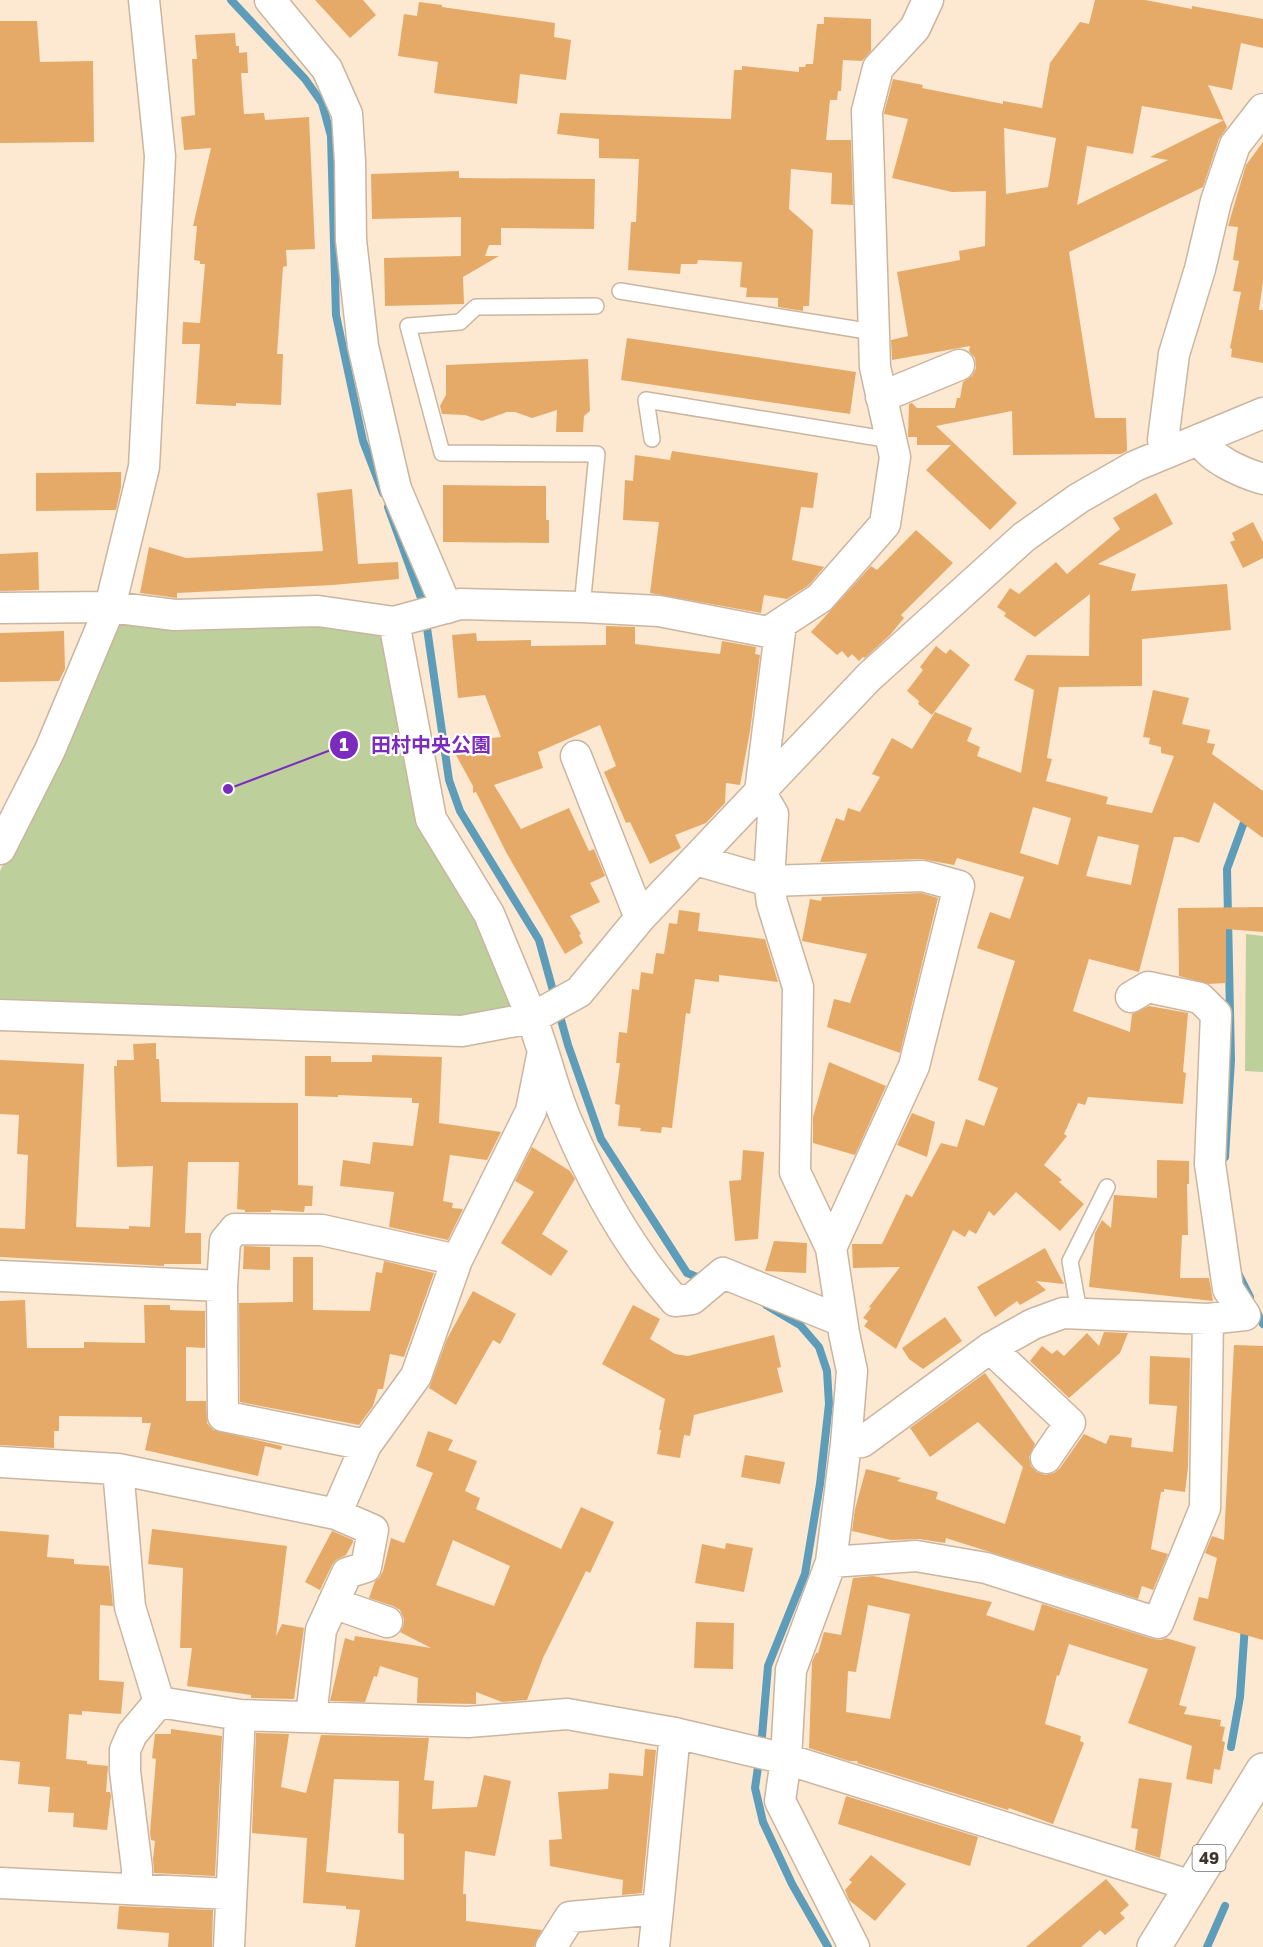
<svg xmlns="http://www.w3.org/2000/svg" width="1263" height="1947" viewBox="0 0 1263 1947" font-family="'Golos Text','Noto Sans JP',sans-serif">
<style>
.green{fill:#bdcf9b}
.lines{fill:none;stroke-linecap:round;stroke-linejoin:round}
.stream{stroke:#5d9db9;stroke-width:8}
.building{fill:#e6aa68;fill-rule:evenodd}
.lane-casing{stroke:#cab5a0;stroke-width:18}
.street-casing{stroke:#cab5a0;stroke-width:33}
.primary-casing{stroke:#cab5a0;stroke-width:36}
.lane{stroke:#fff;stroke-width:15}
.street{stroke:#fff;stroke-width:30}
.primary{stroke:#fff;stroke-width:33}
.labels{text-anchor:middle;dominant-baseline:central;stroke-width:4.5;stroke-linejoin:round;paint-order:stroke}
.shield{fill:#fff;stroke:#77726b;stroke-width:1.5}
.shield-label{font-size:16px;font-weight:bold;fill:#3d352c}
.leader{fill:none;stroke:#7b2cbf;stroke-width:2}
.callout-dot{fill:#7b2cbf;stroke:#fff;stroke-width:2}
.mark-label{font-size:18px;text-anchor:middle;font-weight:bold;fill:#fff}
.callout-label{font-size:20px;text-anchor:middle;font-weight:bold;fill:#7b2cbf;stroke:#fff;stroke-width:4.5;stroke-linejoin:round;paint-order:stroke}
</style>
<rect width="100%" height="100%" fill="#fde8d2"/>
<path class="green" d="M117,619H319L386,630L421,821L480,917L519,1010L461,1020L0,1007V871L57,757Z
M1246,934L1263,936V1072L1245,1071Z"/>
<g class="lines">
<path class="stream" d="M231,0L305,79L322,103L331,136L336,315L363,441L383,493
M388,507L425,609
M426,621L449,780L460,811L539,940L555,998
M558,1009L568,1045L601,1139L687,1273L705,1280
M1225,1157L1231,1060L1227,869L1243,825L1249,817
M1238,1273L1250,1297
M1255,1308L1263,1324
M1231,1747L1240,1697L1245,1625
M761,1748L768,1666L805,1574L820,1484L829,1404L827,1371L819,1347L800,1325L766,1305
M759,1760L755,1788L763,1822L792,1884L828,1947
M1207,1947L1225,1906"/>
</g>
<path class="building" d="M315,0H363L376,15L350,38Z
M1095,0H1145L1192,9V6L1263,19V48L1241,43L1232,90L1208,85L1227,127L1219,139L1203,187L1069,252L1095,418H1126L1127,451L1121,454L1013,455L1012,411L936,426L1017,503L990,530L926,470L951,445H917V437H908L909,404L912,403L917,408H955L957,398H960L963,382L972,376L976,368L975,358L969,351L970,346L892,360L891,340L908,336L897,272L960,260L959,251L985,246L986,191L952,192L892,178L908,119L884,114V113L893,79L923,85L922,88L1003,104V101L1042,108L1050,63L1080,22L1089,24ZM1142,106L1224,120L1150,157L1168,160L1077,205L1087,146L1133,154ZM1004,128L1056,138L1048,187L1006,194Z
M419,2L442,5V7L555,23L554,37L571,40L566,80L520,74L517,104L434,93L438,62L398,56L404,14L417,16Z
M824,17L871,19V51L862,61L843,60L841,91H838L837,100H830L826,140H851L853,205L831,204L832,173L791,169L789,209L813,230L809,306H803V311L778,307V298L746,297L747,288L740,287L742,262L698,260L697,264H681L680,274L628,270L631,222H636L639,159L599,158V139L557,134L560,113L731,119L734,70H742V66L799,72V67H805L806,64H813L817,24H824Z
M0,21H37L40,62L93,61L94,142L0,143Z
M235,33L236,46H239V53L247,52L248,73H241L244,114L264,113L265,120L309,117L315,249L286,250L287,266L283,267L277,354H283L281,405L236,403V406L196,404L200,344H182L183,322L200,323L205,264H200V261L194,260L197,226H193L211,148L184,150L181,117L195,115L192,59H197L195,35Z
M1263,142V282L1259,310H1263V363L1231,357L1232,349L1230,348L1241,292L1233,291L1239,261L1233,260L1238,227L1228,226L1246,165Z
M459,171V178L595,179L594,229L501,228V245H489L485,256H499L463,277L464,304L385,306L384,258L461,256V217L372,219L371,174Z
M627,338L856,372L850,414L621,380Z
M588,359L590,411L584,416L583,432H556L557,410L532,418L515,412H507L482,421L465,415L442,414L440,406L446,395V365Z
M672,451L818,473L813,508L801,507L792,560L824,567L809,585L787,599L764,595L761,613L650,593L659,522L623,520L625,480L633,481L635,455L670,460Z
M121,472V487L116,510L36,511V473Z
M443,485L546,486V520H549V543L443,542Z
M352,489L358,564L398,562L399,579L333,585L177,593V598L140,593L149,547L186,558L323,551L317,493Z
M1156,493L1173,524L1098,564L1136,574L1131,591L1227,584L1231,630L1142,639V686L1059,687L1047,758L1052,759L1046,781L1108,797L1106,804L1152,813L1174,756L1161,753V747L1149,744L1150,738L1143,737L1153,690L1189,698L1182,724L1210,730L1207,743L1215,744L1212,754L1263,791V838L1214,802L1199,843L1182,837H1174L1139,972L1089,959L1073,1011L1130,1032L1132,1014L1149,1006L1188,1013L1183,1072L1186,1073L1183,1104L1088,1097L1085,1105L1078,1103L1064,1134L1067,1136L1044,1165L1062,1180L1059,1182L1084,1204L1060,1231L1016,1192L994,1216L989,1211L976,1234L969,1230L965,1237L953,1230L896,1349L864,1326L868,1321L863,1318L871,1308L869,1307L900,1267L853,1268L852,1244H882L906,1194L912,1197L941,1143L957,1147L966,1119L984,1126L998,1088L978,1080L1015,961L977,948L990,912L1010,919L1024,877L957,858L954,865L922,859L820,862L836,818L844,821L848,808L860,812L880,777L872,774L892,738L912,749L935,712L972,728L967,741L980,747L977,756L1021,773L1034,690L1014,680L1027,655L1089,656L1090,594L1035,637L1004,616L1006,613L997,607L1010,588L1019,594L1056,562L1067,574L1120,529L1113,518ZM1033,807L1071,818L1058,865L1020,853ZM1098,836L1139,845L1131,885L1086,876Z
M1253,522L1263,542V558L1243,568L1230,542L1235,540L1232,533Z
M916,530L953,563L901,615L904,618L890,635L865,658L863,657L859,661L852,654L848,658L842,651L837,655L811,632L871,566L877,570Z
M38,552L39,590L0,591V554Z
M606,626L635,627V644L720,654L722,641L756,647L755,654L760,655L750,731L740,785L726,783L725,803L706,823L675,835L681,848L650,864L630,822L626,823L604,772L616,766L600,725L538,752L543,768L494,785L521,829L569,808L589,851L594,849L605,876L590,883L600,902L570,916L581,934L579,935L583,943L565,954L506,852L476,792L473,793V786L456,755L467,748L473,747L472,740L501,737L485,695L458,698L452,635L476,633L477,641L531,640V646L606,645Z
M64,631L65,669L59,681L0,682V633Z
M936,646L946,654L950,649L970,665L932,715L918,704L919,701L907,691L923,670L920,667Z
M921,893L938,898L900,1053L827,1027L834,999L850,1003L867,954L802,941L810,899L821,901L822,897Z
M1263,907V932L1226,929V983L1208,984L1179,976L1178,908Z
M679,910L700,913L698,931L765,939L778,982L719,975V982L695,979L690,1014L686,1013L672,1128L662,1127L661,1133L640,1131L641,1128L618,1126L620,1105L615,1104L620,1063H616L619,1032L627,1033L632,989L639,990L641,972L653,974L656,953L664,954L669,923L677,924Z
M156,1043V1059H159L161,1102L298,1103V1185L313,1186L312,1206H305L304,1212L271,1210V1212H245V1210L237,1209L239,1162H188L185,1233H201V1264H164V1266L0,1257V1228L25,1229L28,1155L17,1154L19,1115L0,1114V1060L84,1064L76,1227L129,1229V1226L150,1227L153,1166L117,1167L114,1066H117V1060H134L133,1044Z
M372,1055L442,1057L439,1123L501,1132L487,1160L450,1155L443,1201L453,1203L452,1208L463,1209L448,1240L389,1227L394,1192L340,1186L343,1160L370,1164L373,1142L413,1146L419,1103H412V1098L338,1095V1097L305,1096V1056H331V1062H372Z
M829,1062L886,1086L855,1155L813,1143V1117Z
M912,1113L935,1122L927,1157L897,1145Z
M532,1147L570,1171L575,1179L542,1234L568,1251L551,1276L501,1243L534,1192L515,1181Z
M743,1150L764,1152L758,1239L735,1241L729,1181L741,1180Z
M1157,1160L1189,1161V1184H1187L1188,1235H1182L1180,1278H1209L1213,1301L1089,1287L1095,1233L1102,1220L1111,1228L1114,1195L1157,1198Z
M774,1241L807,1243L806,1273L765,1271Z
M244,1246L270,1247V1270L243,1269Z
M1045,1248L1064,1284L1036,1281L1046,1290L1020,1305L1017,1301L995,1317L977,1287Z
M293,1257H313V1310L370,1311L376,1272L382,1273L384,1261L434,1273L404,1357L390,1354L383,1389H378L373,1406L359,1425L240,1402L239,1303L293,1302Z
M473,1291L516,1314L500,1344L493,1340L456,1405L429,1388L447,1339Z
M25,1300L27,1348H84V1342L145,1343L144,1305H170V1310L205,1311V1348L186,1347V1401H206L207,1423L213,1430L282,1446L281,1450L265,1446L258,1476L145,1450L151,1423H142V1417L59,1416V1431H54V1448L0,1445V1301Z
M633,1305L660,1319L650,1339L675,1354L688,1356L774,1335L781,1367L777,1368L783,1392L694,1415L690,1436L684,1435L680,1458L657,1454L661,1430H659L665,1399L602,1364Z
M945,1317L962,1341L923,1369L909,1359L902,1348Z
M1104,1332L1128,1333L1120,1353L1069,1398L1030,1361L1042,1346L1052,1354L1057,1350L1064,1356L1087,1333L1099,1346Z
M1234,1345L1263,1346V1640L1193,1620L1199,1597L1208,1599L1217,1558L1205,1553L1212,1536L1224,1540Z
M1150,1356L1190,1358L1188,1467L1185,1492L1164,1489V1492H1161L1151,1549L1168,1554L1153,1590L1142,1586L1138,1599L946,1538L945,1543L919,1539L891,1540L852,1531L855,1509L866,1469L901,1478L897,1481L938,1492L936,1499L1005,1524L1023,1467L978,1422L930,1457L910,1428L985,1373L1035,1444L1029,1457L1031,1466L1037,1472L1045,1475L1054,1473L1060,1468L1084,1434L1106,1444L1110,1435L1132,1438L1131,1447L1173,1452L1177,1406L1149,1404Z
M428,1431L453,1440L448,1450L477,1461L465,1491L480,1498L476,1509L561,1549L581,1507L614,1522L590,1573L586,1571L543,1658L527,1700L502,1702L476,1692V1704L417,1703L418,1678L380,1666L377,1677L374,1676L365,1702L330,1701L345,1638L354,1641L355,1636L431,1648L400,1632L403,1627L404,1619L400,1610L393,1606L369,1598L375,1581L379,1578L383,1571L391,1538L404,1543L433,1473L416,1466ZM453,1540L510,1566L494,1606L436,1585Z
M745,1455L785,1462L780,1484L741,1477Z
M152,1529L287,1546L276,1636L282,1624L304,1628L294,1699L251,1698V1695L187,1686L192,1648H180L183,1568L148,1564Z
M0,1531L49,1535L47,1557L74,1559V1564L109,1566L113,1606L100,1605L99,1680L124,1682L121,1714L82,1711V1715L69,1714L66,1759L87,1761V1764L108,1766L106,1792H110L111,1796L107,1830L73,1827L74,1813L48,1812L50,1787L18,1784L20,1762L0,1760Z
M332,1531L353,1540V1542L346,1555L336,1560L332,1565L320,1590L305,1582Z
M726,1543L753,1548L744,1592L695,1583L702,1544L725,1549Z
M873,1576L992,1602L986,1615L1034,1631L1042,1604L1153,1639L1161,1640L1166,1638L1196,1647L1179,1705L1187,1707L1184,1714L1221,1720L1220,1726L1225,1727L1222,1741L1225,1742L1220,1770L1214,1769L1212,1784L1186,1779L1192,1746L1128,1723L1148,1669L1069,1644L1059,1676L1057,1675L1045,1724L1081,1736L1080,1741L1084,1743L1053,1824L1009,1808L1008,1810L857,1763L858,1761H849L809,1748L812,1662L816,1653H818L824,1632L841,1635L853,1578ZM868,1605L910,1614L890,1719L846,1712L848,1671L856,1672Z
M696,1622L734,1623L733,1669L694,1668Z
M171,1729L222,1736L215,1876L154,1873L153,1859L155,1841L151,1840L150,1833L156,1759L152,1758L155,1734H171Z
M256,1733L289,1734L281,1787L306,1793L321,1735L429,1738L424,1780L434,1781L432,1809L477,1807L484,1775L511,1781L495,1856L465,1851L463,1894H466V1921L542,1930L534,1947H355L360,1910L346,1909V1906L303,1903L307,1838L252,1833ZM334,1779L399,1781L398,1833L404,1834V1880L326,1872Z
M645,1749L656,1750L642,1893L622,1895L623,1880L550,1866L549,1840L562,1839L558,1792L608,1789L609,1773L643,1776Z
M1139,1778L1172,1783L1160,1858L1135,1850L1138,1829L1131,1828Z
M846,1796L978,1837L970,1866L838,1824Z
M871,1855L906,1884L875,1921L849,1900L845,1890L852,1882L849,1880Z
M1106,1879L1129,1905L1120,1913L1125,1918L1105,1935L1100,1930L1081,1947H1026Z
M119,1906L213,1910L212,1947H168L169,1933L117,1929Z"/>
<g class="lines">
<g class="lane-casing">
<path id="lane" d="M620,291L873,332
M652,439L646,400L891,440
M582,607L597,454L442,453L408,326L460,322L476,307L596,306
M1079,1312L1070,1261L1107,1187"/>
</g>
<g class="street-casing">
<path id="street" d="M270,0L327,69L347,114L350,162L351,240L363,346L396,489L447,608
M881,397L959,365
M1200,439C1209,459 1243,473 1263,479
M1168,452L1163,440L1174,354L1200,269L1216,201L1235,145L1263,109
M0,608L110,607L175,615L318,611L394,622L460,604L582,607L659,611L768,632L820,598L885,524L895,457L875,367L867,111L878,68L915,28L928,0
M781,624L760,792L773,814L769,881L772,903L798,987L795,1172L831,1248L844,1333L852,1371L846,1444L831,1562L791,1670L786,1759L780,1801L854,1947
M576,756L640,918
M0,849L50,750L110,607L144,467L160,156L144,0
M696,860L769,881L923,876L959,886L914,1066L831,1248
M0,1015L462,1031L532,1018L579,992L640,918L869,677L1024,537L1079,498L1135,466L1263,413
M544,1054C551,1077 558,1102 568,1124C595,1187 629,1248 675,1301L692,1299L723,1273L842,1321
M0,1276L222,1286
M990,1348L1070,1423L1046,1458
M846,1444L862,1442L990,1348L1033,1324L1063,1313L1208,1319L1245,1315L1228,1289L1210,1164L1216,1014L1200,998L1148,987L1131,997
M366,1445L223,1416L222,1286L225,1241L235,1229L322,1230L457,1260
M0,1462L118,1469L130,1607L159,1702L240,1715L468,1722L567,1714L675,1733L786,1759L1192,1886
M118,1469L336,1514
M831,1562L916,1556L986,1568L1158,1623L1205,1508L1208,1319
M333,1603L387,1622
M311,1717L321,1630L347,1573L366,1567L373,1530L336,1514L366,1445L416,1376L457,1260L531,1111L543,1051L532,1018L489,914L431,819L394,622
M0,1883L231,1894
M137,1889V1869L125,1771V1750L132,1734L159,1702
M229,1947L240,1715
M551,1947L570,1917L658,1909L675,1733
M654,1947L658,1909"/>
</g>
<g class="primary-casing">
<path id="primary" d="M1154,1947L1263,1770"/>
</g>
<use href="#lane" class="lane"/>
<use href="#street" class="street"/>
<use href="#primary" class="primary"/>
</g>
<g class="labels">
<rect class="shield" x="1192.5" y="1845" width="33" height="26" rx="4.5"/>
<g class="shield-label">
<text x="1209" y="1858">49</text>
</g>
</g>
<path class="leader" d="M228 789L344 745"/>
<g class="callout-dot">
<circle cx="228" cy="789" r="6"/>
<circle cx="344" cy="745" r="15"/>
</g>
<g class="mark-label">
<text x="344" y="751">1</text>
</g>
<g class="callout-label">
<text x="431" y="752">田村中央公園</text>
</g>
</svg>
